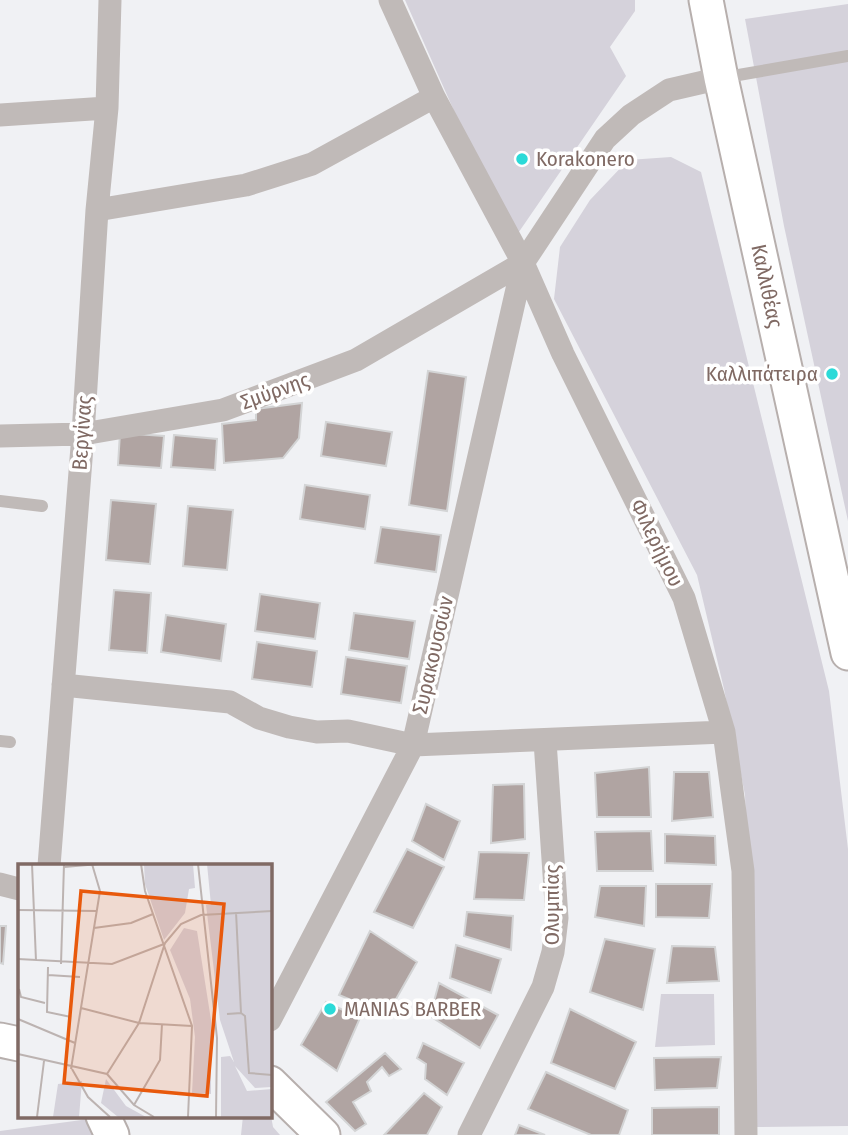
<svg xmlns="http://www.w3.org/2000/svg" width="848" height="1135" viewBox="0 0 848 1135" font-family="'Fira Sans Condensed',sans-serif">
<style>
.green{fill:#d5d2db}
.building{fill:#b0a4a2;stroke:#d3d4d5;stroke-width:2}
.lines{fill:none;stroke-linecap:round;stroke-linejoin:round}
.secondary-casing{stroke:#b7afad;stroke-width:37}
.service{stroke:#c0bab8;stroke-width:12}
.minor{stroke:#c0bab8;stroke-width:23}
.secondary{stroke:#fff;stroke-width:33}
.poi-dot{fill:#2bdad8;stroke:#fff;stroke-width:2.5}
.labels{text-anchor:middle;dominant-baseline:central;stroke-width:7;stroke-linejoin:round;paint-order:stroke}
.poi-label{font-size:21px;fill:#806a64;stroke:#fff;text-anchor:start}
.street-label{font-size:21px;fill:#806a64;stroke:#fff}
.inset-road{fill:none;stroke:#bcb3b1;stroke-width:2}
.view{fill:#e8590c;fill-opacity:0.15;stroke:#e8590c;stroke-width:3.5}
.inset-edge{fill:none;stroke:#806a64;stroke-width:3.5}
</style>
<rect width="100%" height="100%" fill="#f0f1f4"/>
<path class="green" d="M405,0H635V11L610,47L626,76L512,242Z
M848,4V521L784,226L745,19Z
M671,157L701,172L829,691L848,849V1126L756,1127L745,795L724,689L697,575L554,299L560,247L590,200L628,160Z
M661,994H714L715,1045L655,1047Z
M270,1110L273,1127L280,1135H241L243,1116H270Z
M104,1117L106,1135H0V1131Z"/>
<path class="building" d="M428,371L466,377L447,511L409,505Z
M302,403L299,438L283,458L224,463L222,424L256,420V409Z
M326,422L392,432L386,466L321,456Z
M120,433L164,436L161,468L118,465Z
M174,435L217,439L215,470L171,467Z
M305,485L370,495L365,529L300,519Z
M111,500L156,504L150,564L106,560Z
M188,506L233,510L227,570L183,566Z
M381,527L441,535L436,572L375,563Z
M114,590L151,593L147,653L109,650Z
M260,594L320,603L315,639L255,631Z
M354,613L415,621L409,659L349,650Z
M166,615L226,624L221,661L161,652Z
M257,642L317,651L312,687L252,679Z
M346,657L407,666L401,703L341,694Z
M649,767L651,817H597L595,773Z
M674,772H709L713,817L672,821Z
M524,784L525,839L491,843L493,785Z
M426,804L460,821L444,860L412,841Z
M651,831L653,871H597L595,832Z
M665,834L715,836L716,865L665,863Z
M407,849L444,867L413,928L374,912Z
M479,852L529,853L524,900L474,899Z
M656,884H712L709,918L656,917Z
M600,886H646L644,926L595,917Z
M467,912L513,916L511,950L464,936Z
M0,926H6L3,964L0,963Z
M370,931L417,962L387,1015L339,995Z
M605,939L655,949L643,1010L590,992Z
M456,945L501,959L491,993L450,978Z
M672,946L715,947L719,981L667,983Z
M439,983L498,1015L480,1048L430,1016Z
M326,1002L360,1018L337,1071L301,1045Z
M570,1009L636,1042L615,1089L551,1063Z
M423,1043L464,1063L447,1095L425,1079L426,1064L417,1058Z
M385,1053L401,1069L389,1076L382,1067L367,1082L371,1091L353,1102L366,1124L355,1131L326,1102Z
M721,1057L717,1088L655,1090L654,1058Z
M546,1072L628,1110L619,1135H591L528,1109Z
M424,1093L442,1107L427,1135H384Z
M719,1107V1135H652V1108Z
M519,1125L545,1135H515Z"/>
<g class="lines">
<g class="secondary-casing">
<path id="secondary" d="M706,0L721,78L848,653
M0,1040L19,1044
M270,1083L323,1135
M103,1116L112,1135"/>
</g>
<path class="service" d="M721,78L848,56
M0,501L42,506
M0,741L10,742"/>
<path class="minor" d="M390,0L434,97L523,263L563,354L684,598L724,732L743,871L746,1135
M0,115L107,108
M97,210L246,185L312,164L434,97
M0,436L83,434L223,410L356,360L523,263
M63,685L230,702L259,718L289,727L317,732L348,731L413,745L724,732
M49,866L83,434L97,210L107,108L110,0
M0,884L19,889
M270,1020L413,745L523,263L605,139L631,115L669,90L721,78
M469,1135L543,987L553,952L557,918L545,741"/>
<use href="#secondary" class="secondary"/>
</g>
<g class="poi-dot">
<circle cx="522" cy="159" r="7"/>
<circle cx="832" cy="374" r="7"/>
<circle cx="330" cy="1009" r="7"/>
</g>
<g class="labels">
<g class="poi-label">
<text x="536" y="159">Korakonero</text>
<text x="818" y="374" text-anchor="end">Καλλιπάτειρα</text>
<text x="344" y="1009">MANIAS BARBER</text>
</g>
<g class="street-label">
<text transform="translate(767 286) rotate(78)">Καλλιθέας</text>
<text transform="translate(275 391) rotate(-20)">Σμύρνης</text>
<text transform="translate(82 433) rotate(-86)">Βεργίνας</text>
<text transform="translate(657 543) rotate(64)">Φιλερήμου</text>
<text transform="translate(433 655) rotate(-77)">Συρακουσσών</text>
<text transform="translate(552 905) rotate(-90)">Ολυμπίας</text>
</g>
</g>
<g transform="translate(18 864)">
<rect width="254" height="254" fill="#f0f1f4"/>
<path d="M126,0H175L177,24L171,25L167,49L146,76L127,20ZM189,0H254V223L237,224L217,202L229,227L254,225V253H203V193L212,192L216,198L202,156L188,41H193ZM166,64L179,67L193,156V230L174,229L177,173L172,135L152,86ZM88,215L108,242L128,253H100L83,239ZM64,217L61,253H35L40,220Z" fill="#d5d2db"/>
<path class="inset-road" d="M14,0L18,97M123,0L127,27L174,162L170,253M180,0L199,174L198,253M46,3L81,0M0,46L79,47M76,64L113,59L135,50M0,95L94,100L146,80M43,100L46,0M30,103L29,148L53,153M30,111L62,113M1,125L3,133L27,139M63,144L121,159L174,162M223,149L227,152L231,209L254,211M209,150L223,149L218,48M0,155L57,179M0,190L89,210L116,241L136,253M53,205L82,27L74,0M54,205L70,233L92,253M89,210L121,159L147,79L163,60L183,51L254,47M116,241L142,196L144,160M19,253L26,197"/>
<path class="view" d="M63,27L206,40L189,232L46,219Z"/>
<rect width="254" height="254" class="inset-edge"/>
</g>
</svg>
